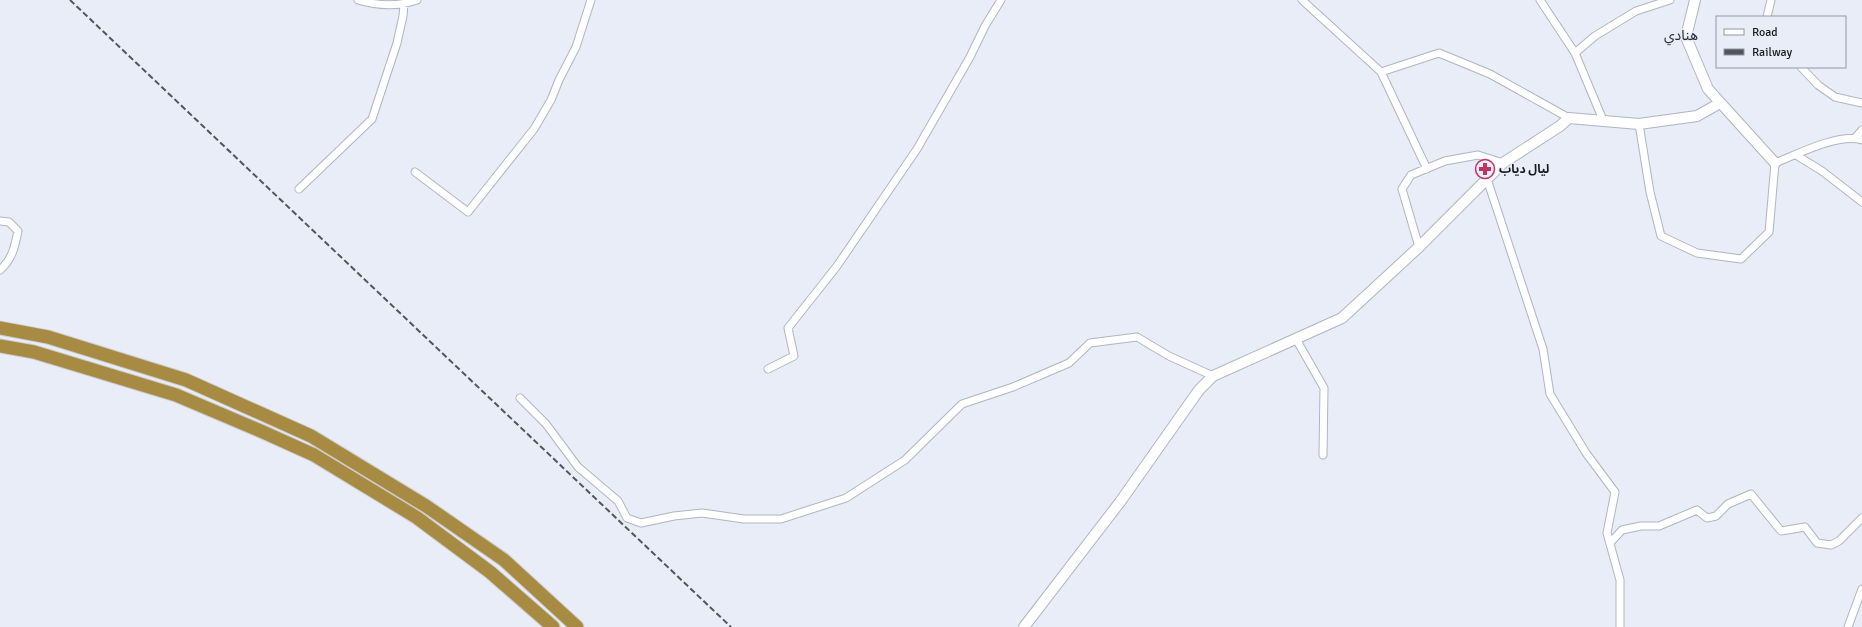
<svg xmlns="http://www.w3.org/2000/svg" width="1862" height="627" viewBox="0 0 1862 627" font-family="Signika,'Noto Sans Arabic',sans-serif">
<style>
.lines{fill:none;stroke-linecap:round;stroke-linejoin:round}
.street-casing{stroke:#b0b5bf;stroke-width:9}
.secondary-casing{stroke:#b0b5bf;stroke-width:12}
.highway-casing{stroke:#cccccd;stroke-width:15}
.street{stroke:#fff;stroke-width:7}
.secondary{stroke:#fff;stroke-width:10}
.highway{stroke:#a78b43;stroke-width:13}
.rail{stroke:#52555a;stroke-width:2;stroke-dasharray:6 3;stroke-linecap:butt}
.labels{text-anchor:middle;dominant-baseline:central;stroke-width:3;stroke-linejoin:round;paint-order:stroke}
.poi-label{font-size:12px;font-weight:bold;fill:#17191c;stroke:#e8edf8;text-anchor:start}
.quarter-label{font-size:14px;fill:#252931;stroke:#e8edf8}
</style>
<rect width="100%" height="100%" fill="#e8edf8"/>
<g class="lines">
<g class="street-casing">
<path id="street" d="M358,0C378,6 397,7 417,0
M1302,0L1381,72L1439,53L1490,74L1569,118
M1540,0L1575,53L1603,120
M1767,17L1771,0
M1575,53L1595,36L1636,11L1670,0
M1801,67L1818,85L1835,97L1862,103
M1381,72L1427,169
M1639,124L1650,192L1661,236L1697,253L1741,259L1769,232L1775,163C1798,154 1838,133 1862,140
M1855,138L1862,130
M1796,155L1822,171L1862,202
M415,172L468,212L534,129L551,100L559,80L576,47L591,0
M1487,179L1543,349L1550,394L1586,453L1615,492L1607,533L1620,580V627
M299,189L372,119L397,43L403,16L404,4
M0,221L9,222L18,231C15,246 12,260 0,270
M1419,247L1402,189L1411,175L1445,161L1478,155L1503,163
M1296,339L1324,388L1323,455
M768,369L794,356L788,328L837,266L917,149L970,57L985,26L1001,0
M520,398L546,424L578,467L618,501L627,518L641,523L674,516L702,513L744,519H781L846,498L905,460L962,404L1013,387L1069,363L1090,343L1137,337L1169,356L1213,376
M1610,543L1622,530L1641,526H1659L1697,510L1707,518L1716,516L1728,504L1751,494L1781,531L1805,527L1817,543L1831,545L1839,541L1862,518
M1848,627L1862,589"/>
</g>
<g class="secondary-casing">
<path id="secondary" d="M1695,0L1686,37L1708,89L1775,163
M1024,627L1120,502L1199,390L1213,376L1342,318L1419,247L1503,163L1560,126L1569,118L1639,124L1697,116L1720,103"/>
</g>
<g class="highway-casing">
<path id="highway" d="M0,328L48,337L186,380L311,436L426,506L504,560L577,627
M0,346L34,352L176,395L263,432L314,455L416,517L490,572L553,627"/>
</g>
<use href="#street" class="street"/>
<use href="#secondary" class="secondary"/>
<use href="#highway" class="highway"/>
<path class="rail" d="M70,0L731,627"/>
</g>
<defs>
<g id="pharmacy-ring" transform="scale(1)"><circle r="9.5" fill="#e8edf8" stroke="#c23460" stroke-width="1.5"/><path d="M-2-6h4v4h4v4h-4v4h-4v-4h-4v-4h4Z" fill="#c23460"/></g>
</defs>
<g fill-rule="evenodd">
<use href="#pharmacy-ring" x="1485" y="169"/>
</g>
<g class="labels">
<g class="poi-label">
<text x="1499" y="169">ليال دياب</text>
</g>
<g class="quarter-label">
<text x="1681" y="35">هنادي</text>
</g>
</g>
<rect x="1716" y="16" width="130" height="52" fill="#e8edf8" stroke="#9498a0"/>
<rect x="1724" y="29" width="20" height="6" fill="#ffffff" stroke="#9498a0"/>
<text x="1752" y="36" font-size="12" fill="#17191c">Road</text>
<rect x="1724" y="49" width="20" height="6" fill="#52555a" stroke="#9498a0"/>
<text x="1752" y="56" font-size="12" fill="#17191c">Railway</text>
</svg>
